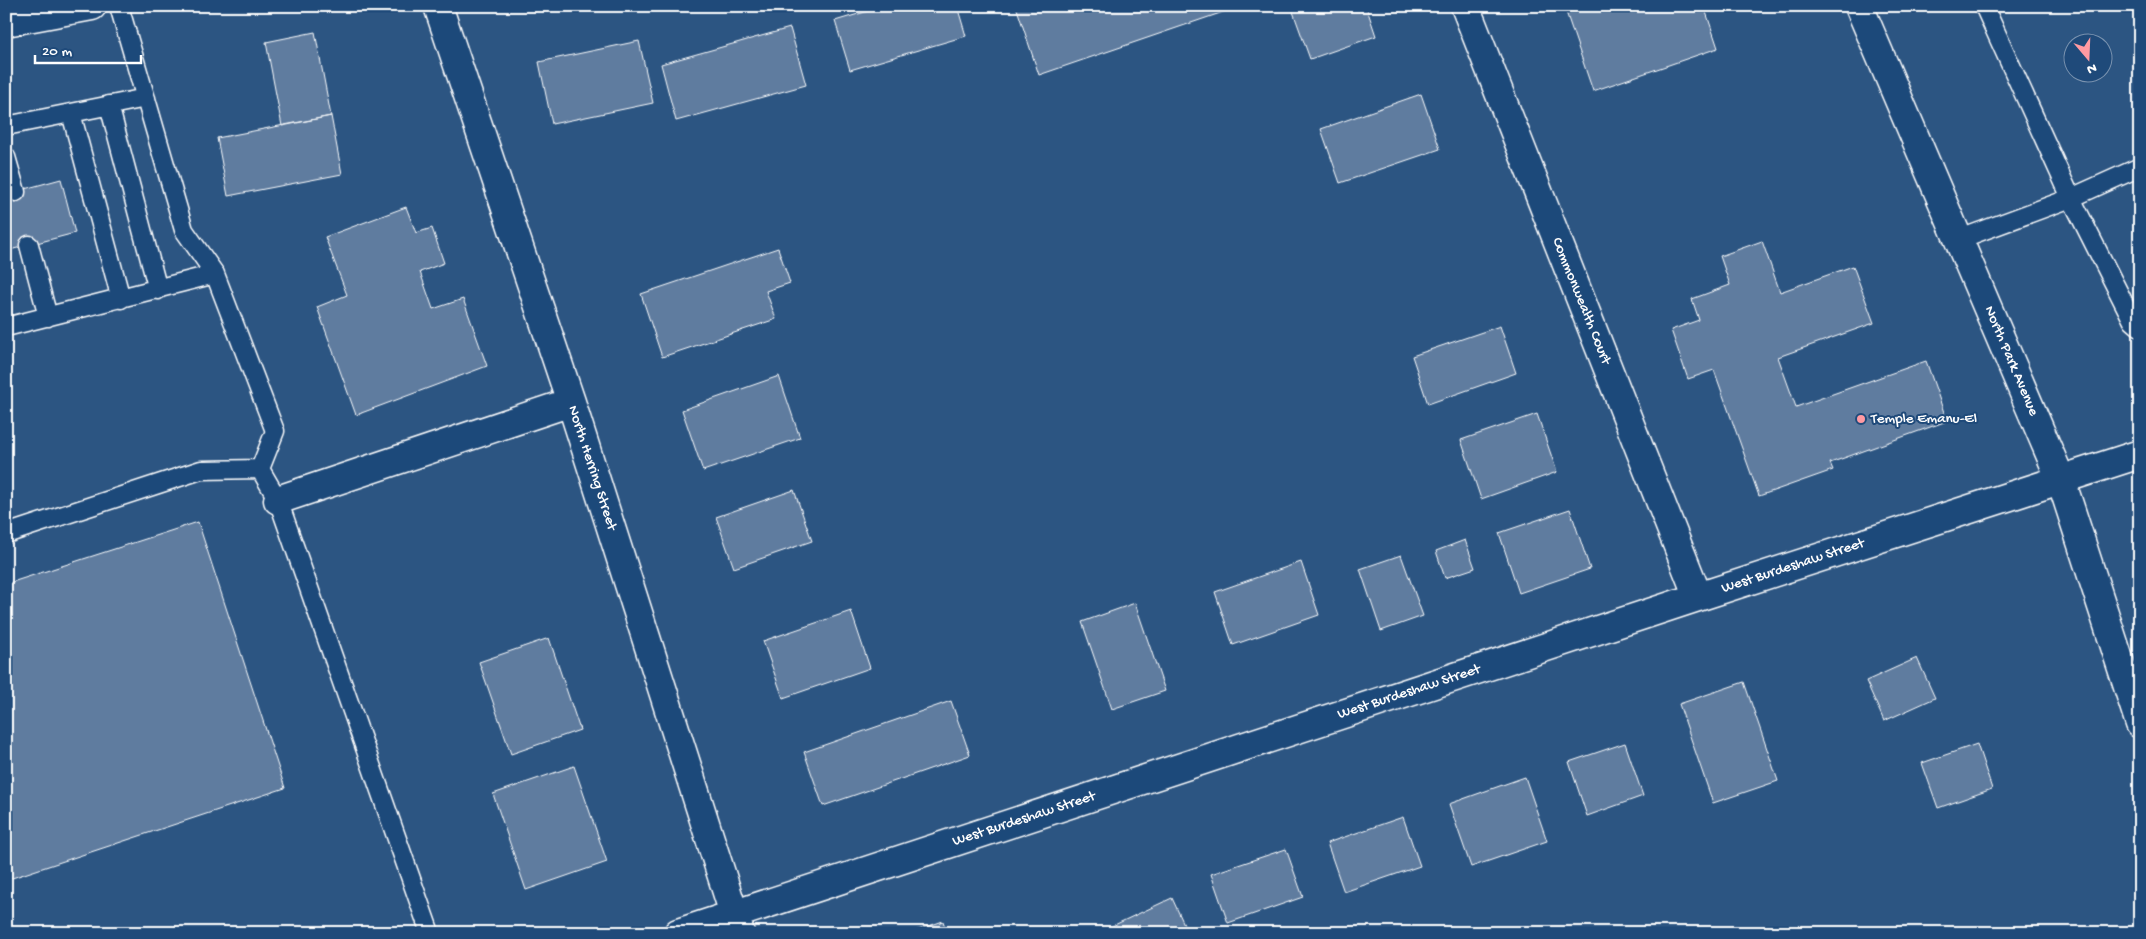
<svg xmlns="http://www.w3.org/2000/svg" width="2146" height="939" viewBox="0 0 2146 939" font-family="'Gochi Hand',sans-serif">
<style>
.building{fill:#5e7c9f;stroke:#fff}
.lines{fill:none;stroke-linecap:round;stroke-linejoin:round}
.service-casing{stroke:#fff;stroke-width:21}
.minor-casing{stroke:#fff;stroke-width:31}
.tertiary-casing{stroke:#fff;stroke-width:31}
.primary-casing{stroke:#fff;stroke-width:31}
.service{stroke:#1f4a7a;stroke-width:18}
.minor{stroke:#1f4a7a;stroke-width:28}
.tertiary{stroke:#1f4a7a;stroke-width:28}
.primary{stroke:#1f4a7a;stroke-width:28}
.poi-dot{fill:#ff9aa2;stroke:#1f4a7a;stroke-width:2}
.labels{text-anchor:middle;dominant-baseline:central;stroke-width:4;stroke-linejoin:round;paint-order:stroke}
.street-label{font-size:15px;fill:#fff;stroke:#1f4a7a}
.poi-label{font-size:15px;fill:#fff;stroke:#1f4a7a;text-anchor:start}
</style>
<rect width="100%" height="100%" fill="#2c5582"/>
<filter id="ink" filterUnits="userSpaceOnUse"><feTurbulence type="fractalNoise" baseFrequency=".02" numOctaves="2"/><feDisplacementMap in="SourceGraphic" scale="10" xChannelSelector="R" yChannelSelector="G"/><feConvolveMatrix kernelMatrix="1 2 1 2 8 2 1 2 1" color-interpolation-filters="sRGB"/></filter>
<g filter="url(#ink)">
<path class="building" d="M885,6H957L966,36L850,70L835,21Z
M1016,6H1234L1235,8L1039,75Z
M1291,6H1366L1376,36L1310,59Z
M1564,6H1704L1718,48L1593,91Z
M790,28L806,85L676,121L661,64Z
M315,32L331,116L282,126L266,42Z
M639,41L653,103L552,124L539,62Z
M1421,94L1440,149L1340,183L1321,129Z
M331,116L342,174L228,196L217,138Z
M61,179L75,233L6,251V194Z
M406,207L416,233L432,228L444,263L420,272L433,309L463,299L487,366L356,415L317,307L347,295L325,237Z
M1762,241L1780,292L1853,266L1874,323L1778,357L1796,407L1926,361L1947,421L1830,463L1833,470L1759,496L1714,370L1688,379L1671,330L1699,320L1692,299L1730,285L1720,256Z
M778,248L790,283L766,291L776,319L662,357L641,294Z
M1500,326L1516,373L1428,404L1412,356Z
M779,376L800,438L703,471L682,410Z
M1537,414L1557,472L1481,499L1461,440Z
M794,490L812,541L734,568L716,517Z
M1570,509L1590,569L1519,593L1499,533Z
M198,522L285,788L6,880V584Z
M1465,540L1475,568L1445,578L1436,551Z
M1401,555L1423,616L1381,631L1360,569Z
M1301,562L1319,615L1233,645L1215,592Z
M1135,603L1165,691L1112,709L1082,622Z
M851,611L870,668L783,698L763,641Z
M549,638L580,730L511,754L479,662Z
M1917,658L1935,698L1884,721L1866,681Z
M1744,682L1778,781L1713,803L1679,704Z
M951,701L970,755L823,806L804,752Z
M1625,743L1643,796L1587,816L1569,762Z
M1977,744L1992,789L1938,808L1922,763Z
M574,766L607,862L526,890L493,794Z
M1525,777L1547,841L1471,867L1449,804Z
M1403,817L1420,866L1344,892L1327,843Z
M1286,849L1303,897L1228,923L1211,874Z
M1172,898L1188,933H1110L1108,928Z
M943,921L947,933H909Z"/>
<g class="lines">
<g class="service-casing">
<path id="service" d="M119,6L184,230L215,274L275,431L260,469
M1984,6L2071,198L2133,321L2140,327
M109,105L158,290
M71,113L121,299
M6,126L146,98
M6,157L16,192
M1960,239L2071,198L2140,167
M29,245L48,317
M6,327L215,274
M6,534L201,470L260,469L278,500L430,933"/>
</g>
<g class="minor-casing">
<path id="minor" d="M438,6L571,402L740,933
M1465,6L1698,597
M278,500L571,402
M678,933L1698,597L2140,454"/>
</g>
<g class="tertiary-casing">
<path id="tertiary" d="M1859,6L2061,480L2140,724"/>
</g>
<g class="primary-casing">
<path id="primary" d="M6,22L92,6"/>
</g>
<use href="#service" class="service"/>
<use href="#minor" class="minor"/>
<use href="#tertiary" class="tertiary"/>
<use href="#primary" class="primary"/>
</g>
</g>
<circle class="poi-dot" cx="1861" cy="419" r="5"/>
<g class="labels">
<g class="street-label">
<text transform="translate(1581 301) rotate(68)">Commonwealth Court</text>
<text transform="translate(2011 361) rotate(67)">North Park Avenue</text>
<text transform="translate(592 468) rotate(72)">North Herring Street</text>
<text transform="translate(1793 566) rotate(-18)">West Burdeshaw Street</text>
<text transform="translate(1409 692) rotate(-18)">West Burdeshaw Street</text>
<text transform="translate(1024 819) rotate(-18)">West Burdeshaw Street</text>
</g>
<g class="poi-label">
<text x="1871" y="419">Temple Emanu-El</text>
</g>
</g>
<rect width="2146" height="939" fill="none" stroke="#1f4a7a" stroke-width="25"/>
<rect x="12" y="12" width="2121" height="914" fill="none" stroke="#fff" stroke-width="2" filter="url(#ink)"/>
<g transform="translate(2088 58) rotate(161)"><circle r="24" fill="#1f4a7a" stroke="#7992af"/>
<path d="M0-4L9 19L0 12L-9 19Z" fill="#ff9aa2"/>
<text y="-8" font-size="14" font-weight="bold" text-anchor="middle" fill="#ffffff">N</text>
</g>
<path d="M35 55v8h106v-8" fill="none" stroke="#ffffff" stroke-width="2.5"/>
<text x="42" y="55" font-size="15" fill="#ffffff" stroke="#1f4a7a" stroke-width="4" paint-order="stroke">20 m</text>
</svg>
